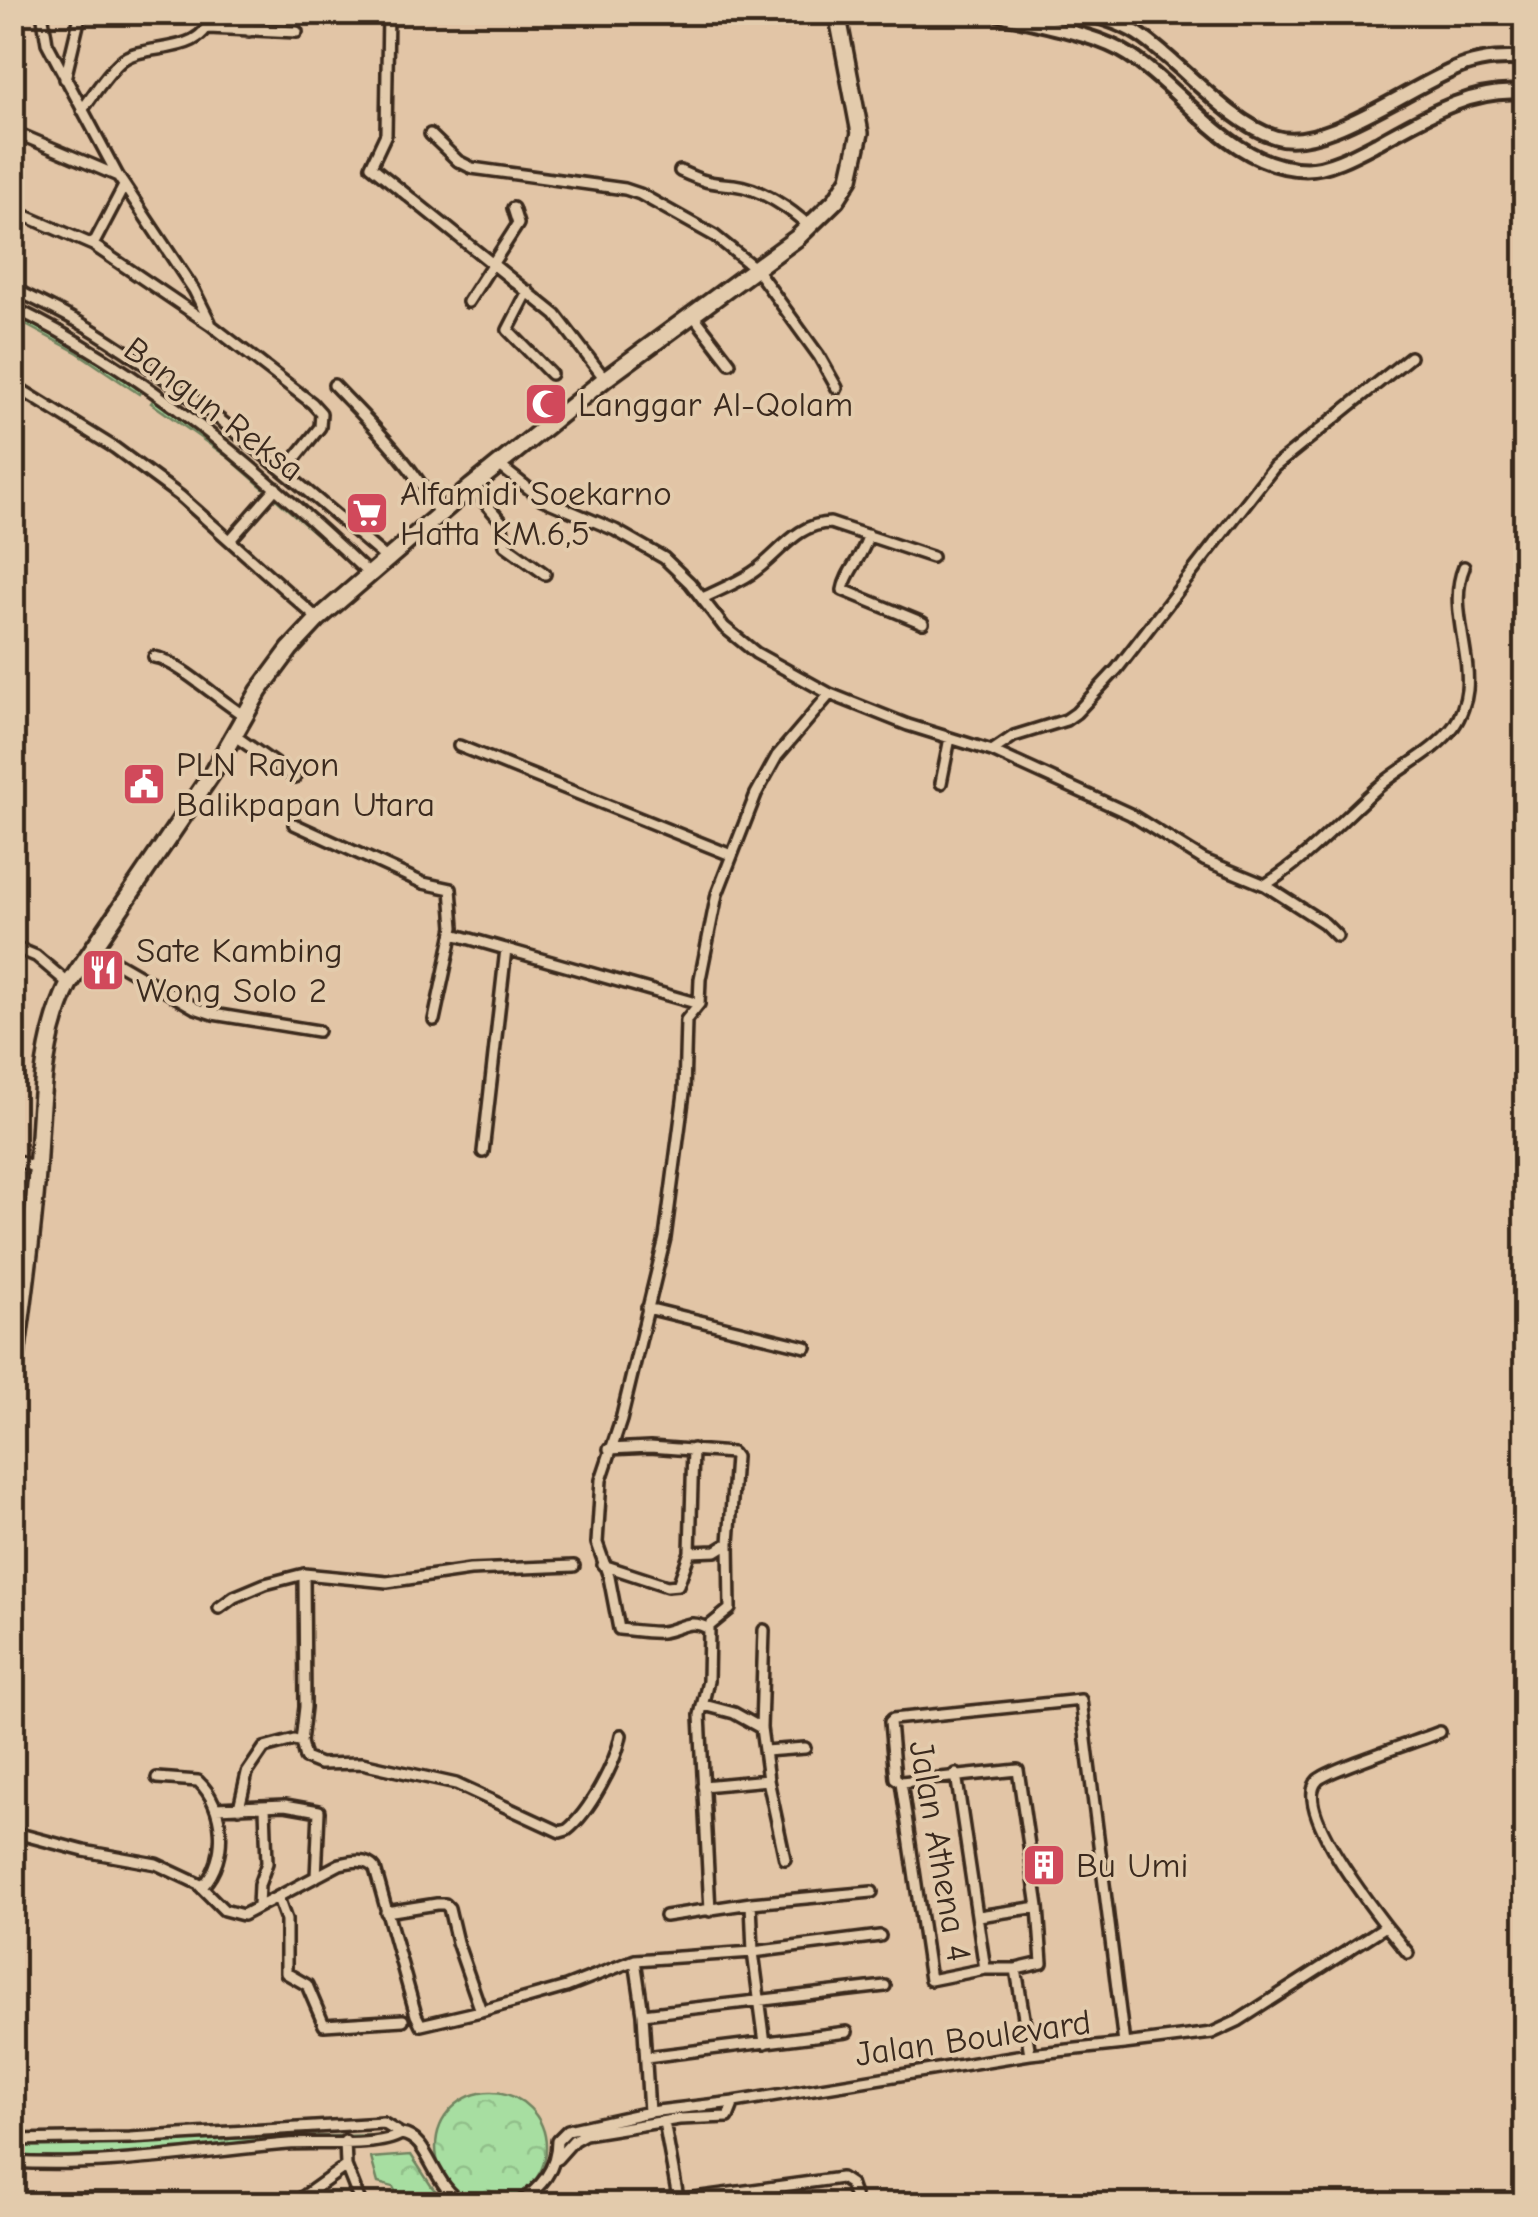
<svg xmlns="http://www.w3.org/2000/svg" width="1538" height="2217" viewBox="0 0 1538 2217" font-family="'Comic Neue',sans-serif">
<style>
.grass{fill:url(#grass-tufts);stroke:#718460;stroke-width:2.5}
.park{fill:url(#park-crowns);stroke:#718460;stroke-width:2.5}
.garden{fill:url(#garden-furrows);stroke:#718460;stroke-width:2.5}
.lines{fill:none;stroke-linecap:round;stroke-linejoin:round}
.minor-casing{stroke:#3b2a1e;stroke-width:16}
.tertiary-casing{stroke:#3b2a1e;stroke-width:19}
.trunk-casing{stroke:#3b2a1e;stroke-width:22}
.minor{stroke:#e3cbac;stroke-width:9}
.tertiary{stroke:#e3cbac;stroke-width:11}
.trunk{stroke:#e3cbac;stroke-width:15}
.labels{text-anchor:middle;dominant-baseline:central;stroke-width:8;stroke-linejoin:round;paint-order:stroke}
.poi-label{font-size:35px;fill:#3b2a1e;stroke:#e3cbac;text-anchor:start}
.street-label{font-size:35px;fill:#3b2a1e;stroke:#e3cbac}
</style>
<defs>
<pattern id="grass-tufts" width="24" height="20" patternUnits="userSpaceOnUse" patternTransform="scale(2.5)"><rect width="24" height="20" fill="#a7dea1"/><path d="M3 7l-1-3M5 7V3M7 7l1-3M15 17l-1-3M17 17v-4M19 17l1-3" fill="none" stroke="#91bf8a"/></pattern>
<pattern id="park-crowns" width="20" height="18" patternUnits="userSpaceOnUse" patternTransform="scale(2.5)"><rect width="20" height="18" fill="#a7dea1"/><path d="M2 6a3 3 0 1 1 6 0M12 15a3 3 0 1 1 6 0" fill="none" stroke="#91bf8a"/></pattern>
<pattern id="garden-furrows" width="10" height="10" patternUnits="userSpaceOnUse" patternTransform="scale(2.5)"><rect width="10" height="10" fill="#a7dea1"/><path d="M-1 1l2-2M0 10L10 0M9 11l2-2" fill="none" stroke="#91bf8a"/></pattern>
</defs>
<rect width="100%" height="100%" fill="#e2c5a6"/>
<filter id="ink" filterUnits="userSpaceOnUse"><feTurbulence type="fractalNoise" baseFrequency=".01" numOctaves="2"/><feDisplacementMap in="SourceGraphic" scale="20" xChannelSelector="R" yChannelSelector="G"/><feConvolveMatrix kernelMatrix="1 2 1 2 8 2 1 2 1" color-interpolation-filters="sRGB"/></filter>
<g filter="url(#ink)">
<path class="grass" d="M380,2135L387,2140L380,2146L13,2158L12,2144Z"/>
<path class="park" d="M436 2147a55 55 0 1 1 110 0a55 55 0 1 1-110 0Z
M411,2155L432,2187L448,2204H402L393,2187L378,2183L371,2158Z"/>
<path class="garden" d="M13,304L145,384L139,394L78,353L13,318Z
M159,393L196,418L358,556L349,563L229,458L151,403Z"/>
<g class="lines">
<g class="minor-casing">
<path id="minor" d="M42,12L47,43L118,176L194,290L210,322
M388,12L386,134L371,166L556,315L605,379
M208,28L297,32
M249,31V12
M65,79L81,12
M82,110C94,94 106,74 121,61C144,41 204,59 213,12
M12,131L118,176
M430,134L458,161L472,168L625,189L640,194L715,236L756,269L819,356L837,388
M680,171C704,182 709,183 734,185C760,188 791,209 810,227
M12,210L93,245L211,325L312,403L321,413L320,427L285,471
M93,245L124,186
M12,288C40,302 68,315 94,331C199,396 292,478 386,558
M528,291L508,330L551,374
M468,302L518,224L513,208
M12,307C145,371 263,473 369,574
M693,315L730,363
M12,384L115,448L180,496L318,619
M334,385C372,425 413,464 439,514
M500,466L542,499L615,530L664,558L690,583L724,627L756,653L830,694L908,725L992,751L1130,814L1204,860L1265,885L1324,923L1337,936
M471,487L501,521L505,545L545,574
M868,535C864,556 846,571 843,590L923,623
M231,539L276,488
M703,598C719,590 737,583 752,573C778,556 796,523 830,523L932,557
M154,657C176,660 221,702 245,716
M235,736L295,778
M459,746L731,855
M992,751L1014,736L1066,720L1076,713L1117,669L1274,467L1410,357
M941,783L950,738
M294,824L423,883L451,889L454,927L434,1020
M1265,885C1308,858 1339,822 1376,789C1400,767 1434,753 1454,726C1461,716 1466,701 1467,690C1471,650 1448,605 1464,567
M453,934L699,1004
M12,946L36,956L69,984
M93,949L195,1008L213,1014L318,1031
M483,1152L506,949
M12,1159L37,1168
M647,1308L806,1347
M690,1552L693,1449
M603,1565L667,1586L678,1585L690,1552L716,1551L729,1543L735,1457L732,1453L650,1447L609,1449
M219,1608L234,1597L265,1584L304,1574L387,1582L470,1570L574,1566
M708,1627L730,1609L729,1543
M764,1630L761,1728L768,1780L785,1859
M704,1705L734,1713L761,1728
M301,1742L305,1707L304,1574
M765,1751L805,1748
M956,1774L985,1969
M703,1786L768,1780
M216,1808L285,1805L319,1811L316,1877
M239,1808L247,1773L264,1748L294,1740L301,1742L305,1758L320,1764L362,1763L456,1784L560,1832L567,1830C589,1813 616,1763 621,1735
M12,1832L84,1851L156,1864L203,1886C229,1858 225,1806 198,1781L157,1778
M200,1886L224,1910L243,1915L340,1864C352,1861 367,1858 375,1869L416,2015L421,2025L481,2011
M278,1898L286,1920V1973L307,1985L324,2025L403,2020
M751,1903L753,1952L765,2043
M258,1906L259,1885L267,1863L265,1807
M710,1911L700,1715L708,1681L709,1629C689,1617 680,1630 661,1632C648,1633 632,1630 619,1629L609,1577L597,1543L601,1480L621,1420L665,1238L684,1093L686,1020L699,1004L700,979L717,894L756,794L777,756L830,694
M386,1912L437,1904H445L449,1908L457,1942L481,2011L566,1987L635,1960L753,1952L880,1936
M665,1916L751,1903L872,1892
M979,1916L1038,1907
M1386,1926C1368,1902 1292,1806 1318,1780C1330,1769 1418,1741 1440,1732
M635,1960L643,2014L649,2112
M1016,1969L1030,2054
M643,2014L885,1986
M1124,2044L1212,2033L1238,2021L1386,1926L1408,1953
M646,2057L847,2032
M664,2122L679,2203
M401,2134C431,2138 430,2185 465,2204
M12,2140L130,2138L383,2123L401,2134C378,2148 318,2142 288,2144C197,2152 104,2168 12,2162
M345,2141L346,2166L361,2204
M557,2159L574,2140L585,2134L679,2119L728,2117L734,2102
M679,2200L841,2178L850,2184L857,2204
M293,2204L346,2166
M518,2204C541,2187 557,2170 557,2141L568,2130L649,2112L734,2102L1030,2054L1124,2044L1081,1700L893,1719L890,1722L895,1778L901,1782L930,1980L985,1969H1016L1042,1963L1038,1907L1018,1770L901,1782"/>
</g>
<g class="tertiary-casing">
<path id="tertiary" d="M991,12C1032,24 1094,32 1129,55C1185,91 1232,169 1306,169C1329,169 1356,154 1377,143C1422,118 1473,86 1526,93
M1084,12C1104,19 1124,24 1141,36C1182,64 1229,123 1275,137C1325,153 1415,82 1465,65C1486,58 1504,58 1526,59"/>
</g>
<g class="trunk-casing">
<path id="trunk" d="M12,1387C21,1316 32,1244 37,1173C41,1110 40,1042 69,984L211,775L259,691L290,649L318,619L471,487L605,379L797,238L836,200L850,178L860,133L837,12"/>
</g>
<use href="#minor" class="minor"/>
<use href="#tertiary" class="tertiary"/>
<use href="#trunk" class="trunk"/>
</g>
</g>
<defs>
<g id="mosque-square" transform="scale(2.25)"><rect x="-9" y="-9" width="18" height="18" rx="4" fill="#d1495b" stroke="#e3cbac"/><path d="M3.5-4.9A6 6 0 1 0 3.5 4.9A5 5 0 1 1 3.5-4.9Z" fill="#fff"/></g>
<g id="supermarket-square" transform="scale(2.25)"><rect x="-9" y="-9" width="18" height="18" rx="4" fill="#d1495b" stroke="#e3cbac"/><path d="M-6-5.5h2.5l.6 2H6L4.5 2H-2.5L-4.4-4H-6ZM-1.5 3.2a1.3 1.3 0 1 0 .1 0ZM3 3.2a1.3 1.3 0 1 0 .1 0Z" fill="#fff"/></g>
<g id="civic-square" transform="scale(2.25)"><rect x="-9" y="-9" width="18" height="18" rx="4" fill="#d1495b" stroke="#e3cbac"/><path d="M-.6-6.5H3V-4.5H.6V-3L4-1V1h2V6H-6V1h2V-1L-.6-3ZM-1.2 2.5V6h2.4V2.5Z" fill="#fff"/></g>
<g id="restaurant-square" transform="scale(2.25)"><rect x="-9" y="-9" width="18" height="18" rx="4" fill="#d1495b" stroke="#e3cbac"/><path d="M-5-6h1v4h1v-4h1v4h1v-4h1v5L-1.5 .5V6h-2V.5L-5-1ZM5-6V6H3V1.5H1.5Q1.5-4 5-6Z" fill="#fff"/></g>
<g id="building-square" transform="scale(2.25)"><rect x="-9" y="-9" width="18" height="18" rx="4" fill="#d1495b" stroke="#e3cbac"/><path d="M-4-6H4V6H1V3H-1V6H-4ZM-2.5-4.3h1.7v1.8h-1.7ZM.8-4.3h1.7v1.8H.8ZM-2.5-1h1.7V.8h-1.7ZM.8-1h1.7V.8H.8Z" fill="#fff"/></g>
</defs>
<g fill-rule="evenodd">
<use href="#mosque-square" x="546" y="404"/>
<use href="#supermarket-square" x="367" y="513"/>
<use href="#civic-square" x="144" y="784"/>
<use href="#restaurant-square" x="103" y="970"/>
<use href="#building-square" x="1044" y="1865"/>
</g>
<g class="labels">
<g class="poi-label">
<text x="578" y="404">Langgar Al-Qolam</text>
<text x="400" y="493">Alfamidi Soekarno<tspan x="400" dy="40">Hatta KM.6,5</tspan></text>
<text x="176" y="764">PLN Rayon<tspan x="176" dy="40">Balikpapan Utara</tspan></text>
<text x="136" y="950">Sate Kambing<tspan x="136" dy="40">Wong Solo 2</tspan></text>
<text x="1076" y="1865">Bu Umi</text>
</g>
<g class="street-label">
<text transform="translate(214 409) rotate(37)">Bangun Reksa</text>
<text transform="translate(940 1851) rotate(80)">Jalan Athena 4</text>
<text transform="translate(973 2038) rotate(-8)">Jalan Boulevard</text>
</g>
</g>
<rect width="1538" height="2217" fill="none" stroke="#e3cbac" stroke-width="50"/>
<rect x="25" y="25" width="1488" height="2167" fill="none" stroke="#3b2a1e" stroke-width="4" filter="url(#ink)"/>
</svg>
